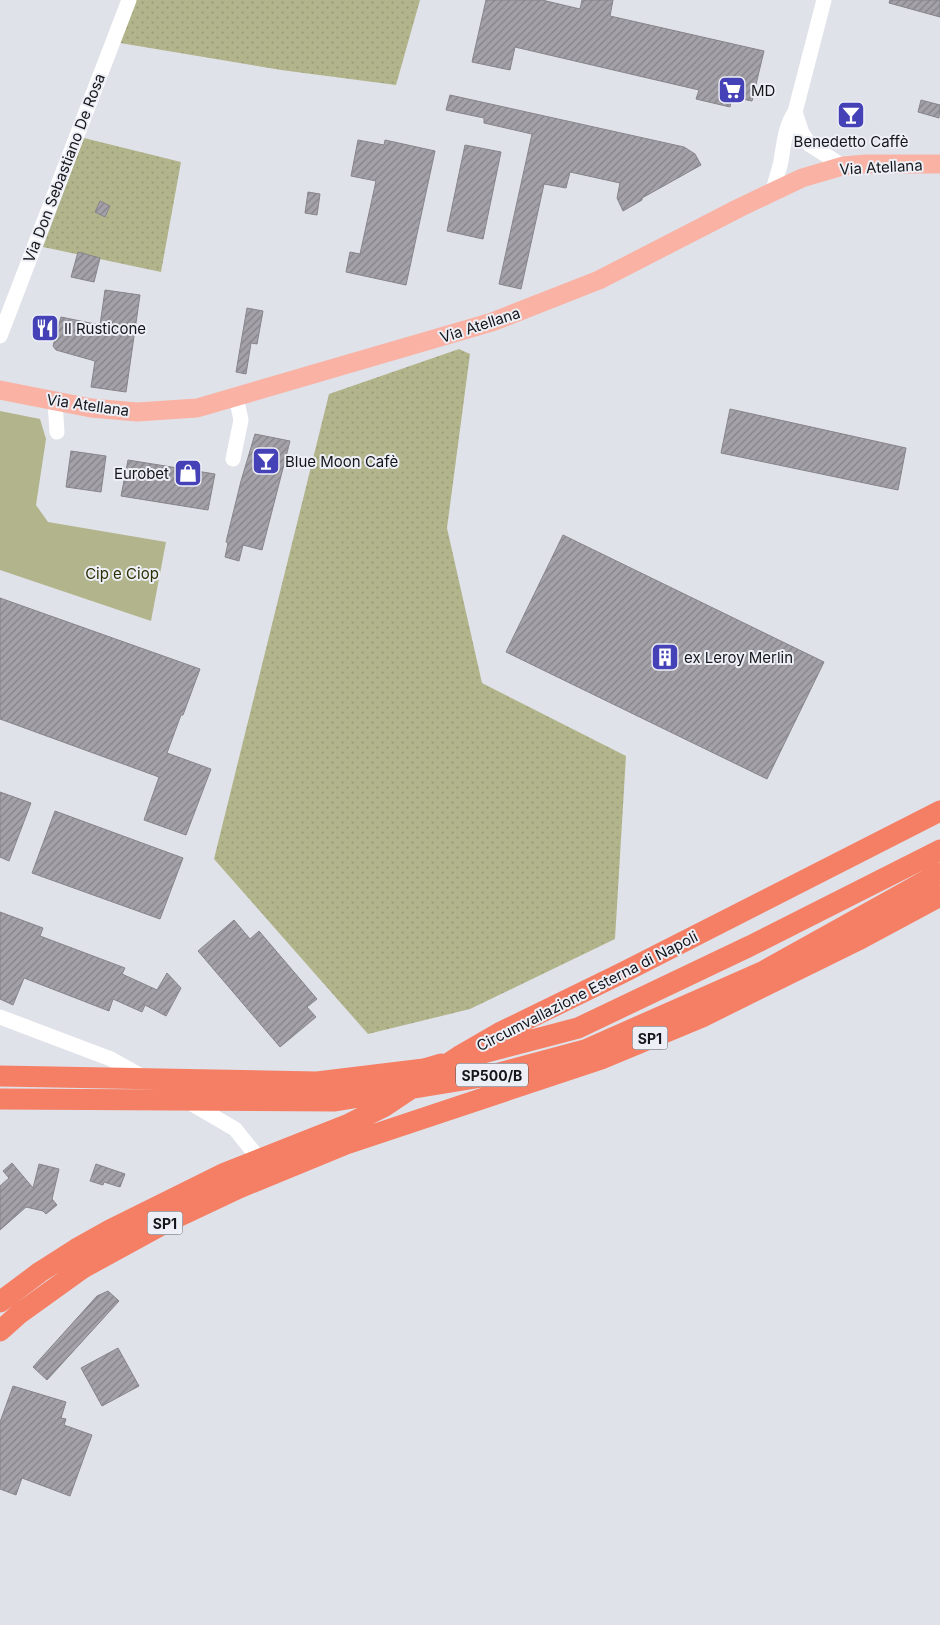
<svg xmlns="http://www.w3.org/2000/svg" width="940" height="1625" viewBox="0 0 940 1625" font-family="Inter,sans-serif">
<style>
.grass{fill:url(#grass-dots)}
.park{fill:#b2b58b}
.building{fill:url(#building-hatch);stroke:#87848b}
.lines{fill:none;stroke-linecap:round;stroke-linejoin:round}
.minor{stroke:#fff;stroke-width:15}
.major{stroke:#f9b2a3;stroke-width:19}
.highway{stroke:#f57f65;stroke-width:21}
.labels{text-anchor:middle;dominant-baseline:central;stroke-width:4;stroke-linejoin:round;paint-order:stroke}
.shield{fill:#edeff7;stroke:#56575c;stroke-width:1}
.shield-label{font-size:14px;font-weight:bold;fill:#151619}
.poi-label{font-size:15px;fill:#151619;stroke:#edeff7;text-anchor:start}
.street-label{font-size:15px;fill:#151619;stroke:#edeff7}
.park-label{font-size:15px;fill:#2d2e00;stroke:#edeff7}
</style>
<defs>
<pattern id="grass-dots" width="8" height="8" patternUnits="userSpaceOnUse" patternTransform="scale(1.25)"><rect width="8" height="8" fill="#b2b58b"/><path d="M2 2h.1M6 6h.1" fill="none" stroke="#989b77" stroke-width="1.8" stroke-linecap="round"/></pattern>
<pattern id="building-hatch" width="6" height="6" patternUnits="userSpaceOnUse" patternTransform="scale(1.25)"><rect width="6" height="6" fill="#a4a1a9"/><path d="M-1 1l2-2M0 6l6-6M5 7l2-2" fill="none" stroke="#848289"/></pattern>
</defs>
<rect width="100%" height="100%" fill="#e0e2ea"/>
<path class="grass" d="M136,0H420L396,85L281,70L120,43Z
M84,138L181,162L161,272L43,247Z
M459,349L470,354L447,528L482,683L626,756L615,939L470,1009L368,1034L214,859L329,394Z"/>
<path class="park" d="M0,411L40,419L46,439L36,505L48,522L166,542L151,621L0,570Z"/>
<path class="building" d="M486,0H542L580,9L582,0H613L610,16L764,51L752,101L732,97L730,107L696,99L699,90L515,47L510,70L472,62Z
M890,0H940V17L889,3Z
M450,95L684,147L695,154L701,165L642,198V200L623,211L617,198L620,183L570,172L566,188L544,184L521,289L499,284L532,134L484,123V118L446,110Z
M921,100L940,105L939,118L918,112Z
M358,140L384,145L385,140L435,151L406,285L346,272L350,252L360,254L376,181L351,176Z
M465,145L501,152L483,239L447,231Z
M308,192L320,194L317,215L305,213Z
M100,201L110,206L105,217L95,212Z
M78,252L100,258L94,282L71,277Z
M105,290L140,295L126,392L91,387L95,361L56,350L53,346L61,317L100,325Z
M247,308L263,311L257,344L251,343L246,374L236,372Z
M730,409L906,448L898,490L721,453Z
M255,434L290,441L262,550L243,545L239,561L225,557L228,543L226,542L241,481Z
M71,451L106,456L101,492L66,487Z
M128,460L215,474L208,510L121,496Z
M563,535L824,662L767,779L506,652Z
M0,598L200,669L183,715H181L167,753L211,769L186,835L144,820L159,777L0,719Z
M0,792L31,803L9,861L0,857Z
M55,811L183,858L160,919L32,873Z
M0,912L43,928L40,936L125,968L122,974L157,990L167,973L181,988L166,1016L145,1005L142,1012L113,999L109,1011L24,978L13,1005L0,999Z
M234,920L250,939L259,931L317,999L307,1007L316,1017L280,1047L198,951Z
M12,1163L33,1188L39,1164L59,1169L52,1199L57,1205L46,1214L43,1211L26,1207L0,1230V1186L9,1178L3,1171Z
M96,1164L125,1174L120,1187L104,1182L103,1185L90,1181Z
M108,1291L119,1301L47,1380L33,1367L97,1296Z
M118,1348L139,1386L102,1406L81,1368Z
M13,1386L66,1402L61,1418L66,1419L64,1425L92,1435L70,1496L22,1478L16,1495L0,1489V1422Z"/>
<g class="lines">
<path class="minor" d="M795,112L802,133L810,145L843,166
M773,192C775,181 779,171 781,161C784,143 785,127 795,112L824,0
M0,336L129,0
M55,402L57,432
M233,459L241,420L236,397
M0,1017L111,1059L145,1078
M187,1101L235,1129L260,1160"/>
<path class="major" d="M0,390L91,408L137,412L197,408L492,322L599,280L739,208L802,178L843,166L866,164H940"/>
<path class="highway" d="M475,1055L578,1028L750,946L940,850
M0,1076L317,1082L424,1069L441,1064
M0,1099L335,1101L488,1076L585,1050L764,971L940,873
M0,1302L40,1272L76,1249L110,1230L225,1173L349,1124L385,1106L461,1055L499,1033L622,973L940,811
M0,1331L19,1314L83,1268L167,1222L239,1188L346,1144L601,1059L702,1017L862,938L940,896"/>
</g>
<defs>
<g id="supermarket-square" transform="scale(1.4375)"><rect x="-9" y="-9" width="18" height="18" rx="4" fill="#4541b7" stroke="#edeff7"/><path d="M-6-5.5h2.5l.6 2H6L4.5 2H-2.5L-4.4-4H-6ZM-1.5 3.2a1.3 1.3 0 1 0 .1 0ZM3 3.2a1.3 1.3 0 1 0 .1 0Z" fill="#fff"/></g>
<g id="bar-square" transform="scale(1.4375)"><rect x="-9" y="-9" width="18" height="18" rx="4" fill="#4541b7" stroke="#edeff7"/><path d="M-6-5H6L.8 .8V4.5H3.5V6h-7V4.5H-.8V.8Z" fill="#fff"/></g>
<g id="restaurant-square" transform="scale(1.4375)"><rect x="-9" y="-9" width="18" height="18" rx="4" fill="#4541b7" stroke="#edeff7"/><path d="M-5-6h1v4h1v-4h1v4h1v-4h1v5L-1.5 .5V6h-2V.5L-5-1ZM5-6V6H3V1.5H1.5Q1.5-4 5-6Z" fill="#fff"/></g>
<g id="shop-square" transform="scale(1.4375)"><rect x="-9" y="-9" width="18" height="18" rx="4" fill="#4541b7" stroke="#edeff7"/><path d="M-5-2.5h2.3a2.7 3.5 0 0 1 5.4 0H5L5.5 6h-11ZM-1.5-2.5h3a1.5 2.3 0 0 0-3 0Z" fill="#fff"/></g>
<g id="building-square" transform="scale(1.4375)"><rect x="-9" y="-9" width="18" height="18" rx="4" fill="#4541b7" stroke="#edeff7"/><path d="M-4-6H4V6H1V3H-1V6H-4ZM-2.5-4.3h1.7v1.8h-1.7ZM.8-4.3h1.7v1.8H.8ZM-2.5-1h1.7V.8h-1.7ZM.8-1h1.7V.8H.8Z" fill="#fff"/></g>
</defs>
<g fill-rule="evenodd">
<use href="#supermarket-square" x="732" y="90"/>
<use href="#bar-square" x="851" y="115"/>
<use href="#restaurant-square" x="45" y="328"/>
<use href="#bar-square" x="266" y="461"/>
<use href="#shop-square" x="188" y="473"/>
<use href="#building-square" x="665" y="657"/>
</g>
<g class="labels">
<g class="shield">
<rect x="632.5" y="1026.5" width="35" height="23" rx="4"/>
<rect x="456" y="1063.5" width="72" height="23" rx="4"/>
<rect x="147.5" y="1211.5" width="35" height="23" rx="4"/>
</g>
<g class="shield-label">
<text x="650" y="1038">SP1</text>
<text x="492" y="1075">SP500/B</text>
<text x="165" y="1223">SP1</text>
</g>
<g class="poi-label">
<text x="751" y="90">MD</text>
<text x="851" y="141" text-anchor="middle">Benedetto Caffè</text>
<text x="64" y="328">Il Rusticone</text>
<text x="285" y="461">Blue Moon Cafè</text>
<text x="169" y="473" text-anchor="end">Eurobet</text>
<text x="684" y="657">ex Leroy Merlin</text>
</g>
<g class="street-label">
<text transform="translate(881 167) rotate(-3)">Via Atellana</text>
<text transform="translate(64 168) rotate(-69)">Via Don Sebastiano De Rosa</text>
<text transform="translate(480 325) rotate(-18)">Via Atellana</text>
<text transform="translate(88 405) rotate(8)">Via Atellana</text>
<text transform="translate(587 991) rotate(-27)">Circumvallazione Esterna di Napoli</text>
</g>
<g class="park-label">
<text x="122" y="573">Cip e Ciop</text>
</g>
</g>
</svg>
